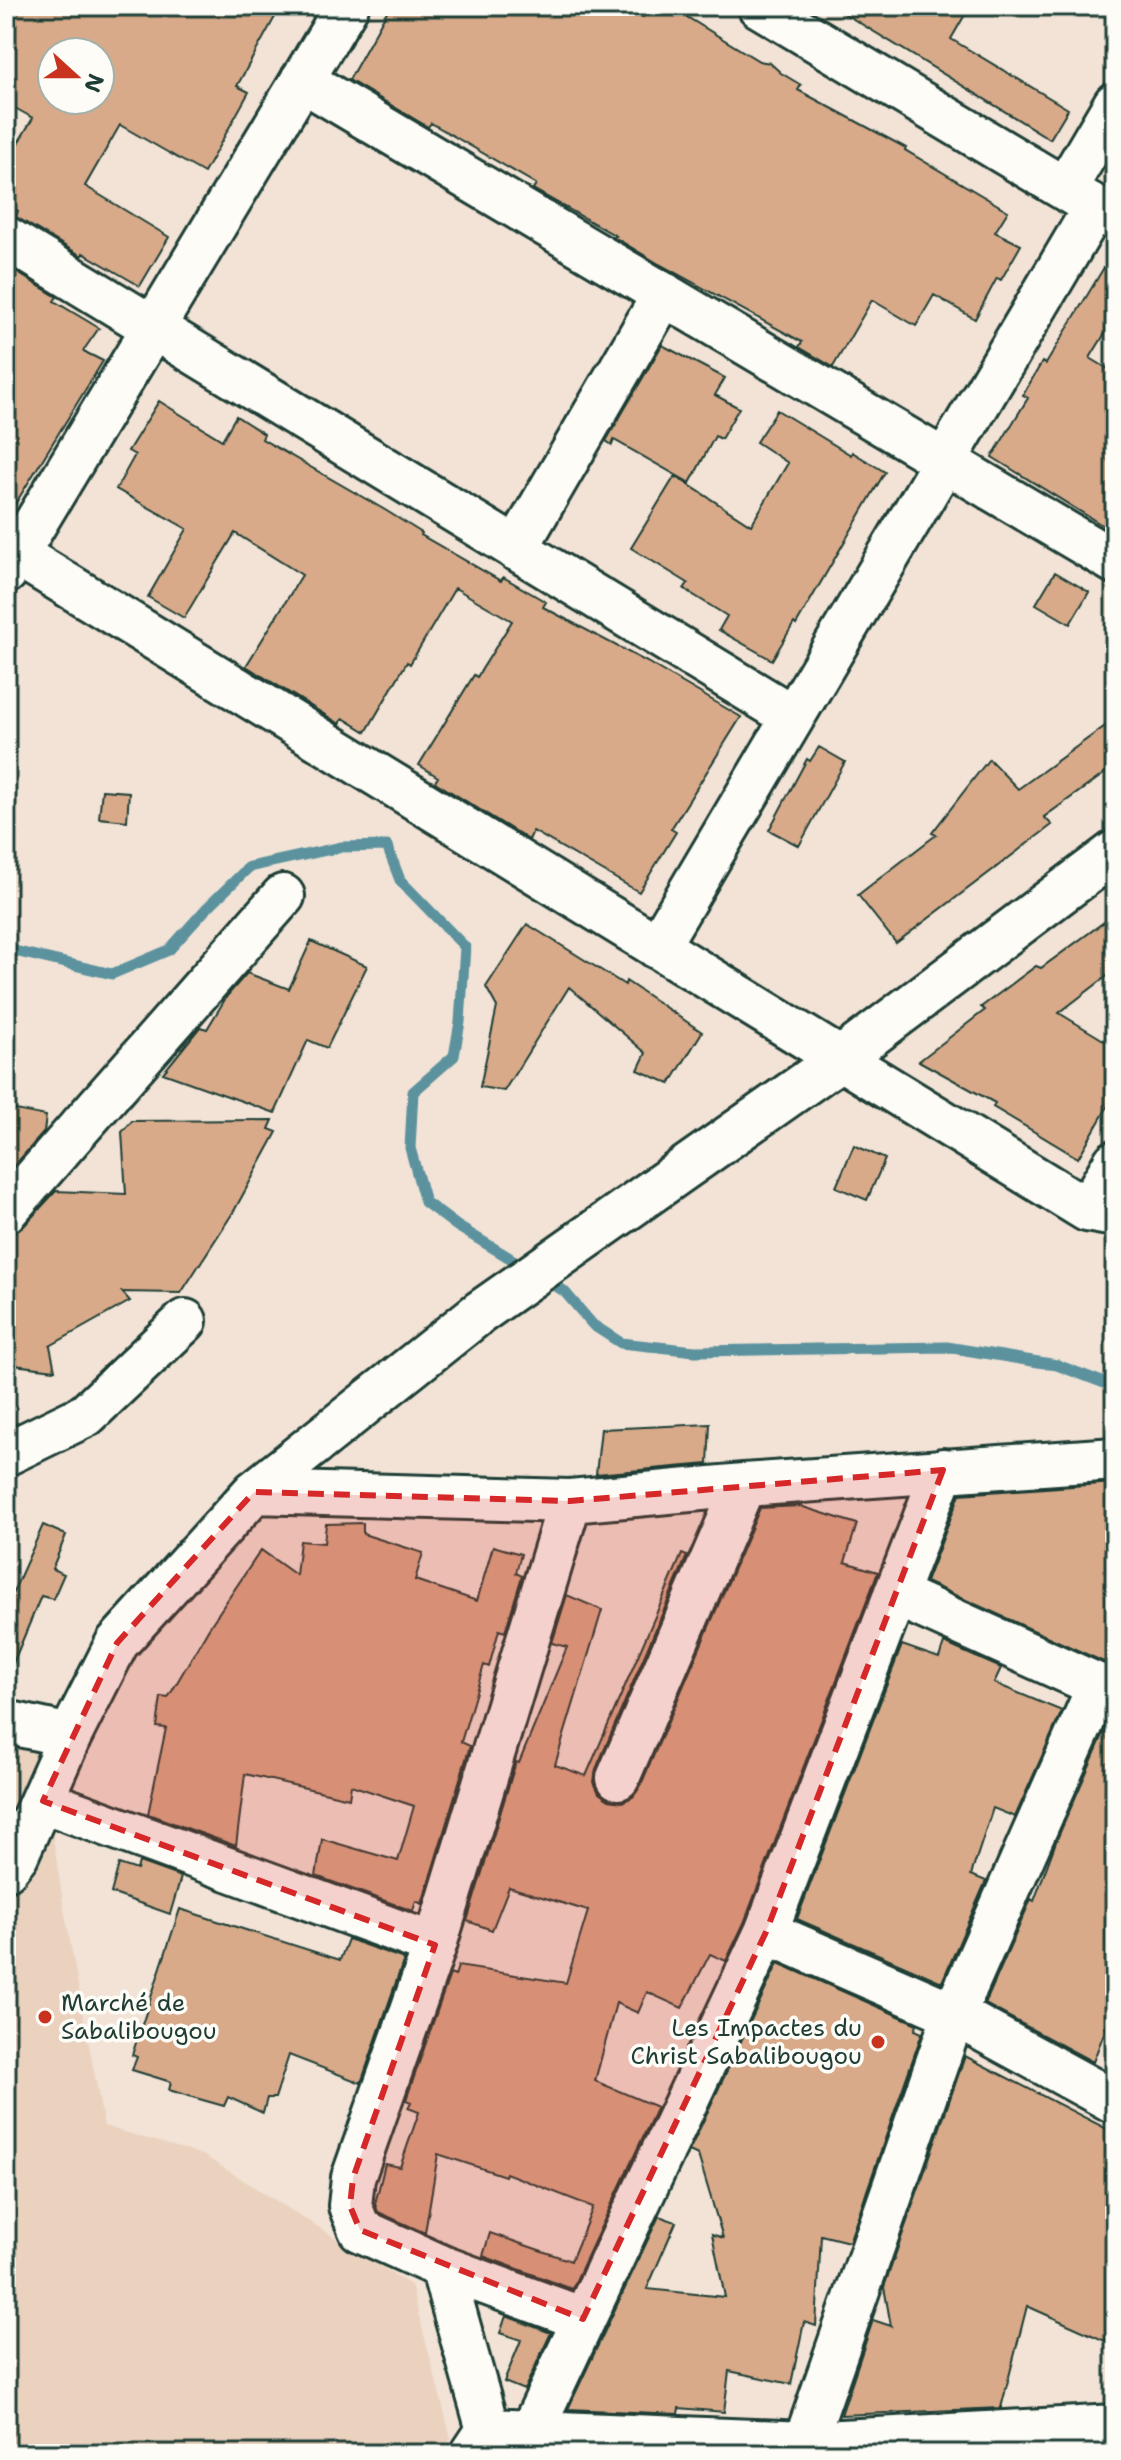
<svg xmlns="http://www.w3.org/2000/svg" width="1121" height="2460" viewBox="0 0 1121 2460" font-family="'Shantell Sans',sans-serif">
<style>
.built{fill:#ead2bf}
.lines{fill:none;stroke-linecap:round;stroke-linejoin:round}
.stream{stroke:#5b929e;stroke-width:11}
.building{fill:#d8aa8a;stroke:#1f3d34;stroke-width:2;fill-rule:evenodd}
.street-casing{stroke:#1f3d34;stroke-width:48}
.street{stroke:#fdfcf7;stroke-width:42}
.marked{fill:#d62828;fill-opacity:0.2;stroke:#d62828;stroke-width:6;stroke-dasharray:16 10;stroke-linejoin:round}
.poi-dot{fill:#c8321e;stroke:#fdfcf7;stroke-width:3}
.labels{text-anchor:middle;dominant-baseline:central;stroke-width:7;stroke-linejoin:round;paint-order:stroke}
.poi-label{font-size:24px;fill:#1f3d34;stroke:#fdfcf7;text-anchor:start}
</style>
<rect width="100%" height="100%" fill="#f2e3d6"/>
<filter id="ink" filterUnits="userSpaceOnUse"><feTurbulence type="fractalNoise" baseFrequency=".0125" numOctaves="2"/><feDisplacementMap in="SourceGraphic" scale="16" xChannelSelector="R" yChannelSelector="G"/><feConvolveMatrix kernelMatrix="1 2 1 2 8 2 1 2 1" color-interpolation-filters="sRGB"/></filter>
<g filter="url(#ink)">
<path class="built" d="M6,1744H39L64,1909L104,2126L203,2155L411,2285L451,2438L440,2454H6Z"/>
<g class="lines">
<path class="stream" d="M6,949L112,974L169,950L206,909L249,867L341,847L387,846L400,880L465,947L460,1022L454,1056L413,1092L410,1148L425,1202L457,1226L528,1269
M543,1278L564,1291L593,1325L621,1343L695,1351L947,1347L1057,1365L1115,1387"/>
</g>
<path class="building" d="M6,6H281L237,86L249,92L204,173L120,125L85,186L169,237L140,286L83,253L82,256L16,217L18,211L6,204V163L33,118L6,103ZM52,52H100V100H52Z
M390,6H623L643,17L649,6H669L759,61L770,63L781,73L801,85L798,90L906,148L905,150L1008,211L995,232L1021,245L1001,280L997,278L975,319L934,295L916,326L872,300L833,367L799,347L802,342L659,264L614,237L616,236L533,189L536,184L431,123L428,127L349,80Z
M832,6H970L951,39L1068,109L1050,139Z
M1115,249V317L1090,358L1115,373V533L992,457L1028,398L1023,395L1042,362L1046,364Z
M6,266L57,297L54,301L99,328L83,351L103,361L6,519Z
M662,345L725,378L715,395L739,408L721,439L715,436L690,483L614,440L612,445L606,441Z
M159,401L222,440L236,416L264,434L262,439L385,510L422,533L421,535L501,581L503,577L546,602L543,607L647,662L741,717L671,829L676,832L639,892L533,831L529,840L435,782L438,777L419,765L474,675L477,677L512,621L455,588L410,664L407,662L366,732L343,718L340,724L246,666L302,575L235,533L184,618L148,597L187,529L116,489L135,455L128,451Z
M777,410L851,455L852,452L885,472L796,625L794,623L772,660L719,630L727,616L684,589L688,583L631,548L675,476L751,525L788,463L756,442Z
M1055,572L1089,592L1070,624L1036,604Z
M1115,719V766L1044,817L1052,825L896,943L858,895L936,835L932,833L989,759L1018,789Z
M819,747L845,762L799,846L769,830L807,759L810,761Z
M102,790L129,792L127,821L99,818Z
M1115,914V970L1059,1013L1115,1047V1094L1078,1158L993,1107L995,1103L919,1061L985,1010L981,1007L1036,966L1041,968Z
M527,924L625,985L626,981L702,1032L670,1084L638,1070L646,1053L569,987L504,1091L480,1087L497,1007L486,987Z
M311,941L367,966L327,1048L308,1040L275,1113L163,1073L200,1027L207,1029L227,996L247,973L289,989Z
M6,1108L46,1116L44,1132L6,1175Z
M273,1120L269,1129L277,1132L234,1211L181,1293L122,1292L130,1301L50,1346L55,1370L6,1364V1234L14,1233L23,1227L56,1191L126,1194L122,1132L132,1121Z
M854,1145L885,1159L867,1200L836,1187Z
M710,1424L708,1464L596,1474L601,1429Z
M1115,1483V1667L926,1582L960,1494Z
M800,1506L857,1524L845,1562L878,1572L744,1923L726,1961L710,1954L682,2008L647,1992L638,2013L616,2003L595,2081L657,2107L572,2289L483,2256L490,2233L571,2261L593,2207L506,2173L505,2176L438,2154L425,2233L378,2212L375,2204L385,2164L400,2167L419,2112L408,2108L411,2102L406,2100L450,1974L455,1976L458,1966L566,1983L588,1911L509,1887L492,1930L467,1921L516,1762L519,1763L567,1647L552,1643L567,1595L602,1610L555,1765L586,1776L682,1554L687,1556L596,1769L594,1782L599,1793L609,1800L622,1802L633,1797L640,1787L760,1508Z
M363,1523V1534L423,1553L415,1580L477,1601L493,1546L521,1554L516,1573L522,1576L505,1632L499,1630L489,1667L484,1665L461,1742L470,1746L422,1904L416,1901L413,1911L316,1876L322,1839L398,1861L414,1806L351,1785L349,1798L245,1774L236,1846L148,1814L166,1728L157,1727L161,1697L168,1698L210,1626L261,1550L296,1575L300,1541L324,1543L326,1524Z
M43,1525L66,1535L52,1569L64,1574L53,1599L41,1596L6,1680V1608Z
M944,1643L1001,1668L994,1683L1062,1711L1015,1817L993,1808L971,1875L986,1881L942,1982L797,1919L902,1645L939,1658Z
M1106,1728L1115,1732V2004L1093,2062L985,2004L1031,1899L1034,1901L1057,1839Z
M139,1862L181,1877L170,1914L111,1893L119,1864L137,1870Z
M180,1909L340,1960L348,1939L404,1959L361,2083L289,2055L275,2098H267L263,2113L228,2097L224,2106L192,2097L169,2090L171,2082L132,2070L137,2057L132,2055Z
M778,1963L917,2024L915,2030L922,2033L849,2242L821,2235L816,2326L804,2322L791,2384L729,2371L724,2412L679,2408L678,2414L568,2409L659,2216L676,2222L647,2289L725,2297L712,2234L723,2238L698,2155L689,2151Z
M965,2056L1115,2133V2321L1105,2341L1027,2306L1001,2408L841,2415L873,2320L891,2326L884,2287Z
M506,2316L551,2333L524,2390L504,2382L521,2340L500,2333Z"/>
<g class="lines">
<g class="street-casing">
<path id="street" d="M759,6L1115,219
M302,80L1115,562
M1065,189L1115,104
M6,238L793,717
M516,549L664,294
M17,554L1087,1210L1115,1215
M6,572L347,6
M657,947L1095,207
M1087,1210L1115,1162
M6,1211L283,896
M6,1454L86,1415L185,1321
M254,1492L570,1501
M895,1594L1115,1693
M6,1722L70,1736
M618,1778L744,1485
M43,1801L435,1945
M6,1869L17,1855L70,1736L117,1643L254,1492L479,1313L840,1059L1115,852
M766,1932L954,2014L1099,1685
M442,2267L488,2430L472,2454
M583,2319L442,2267L360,2230L350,2206L353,2178L435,1945L570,1501L744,1485L1115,1459
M488,2430L805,2443L1115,2426
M531,2432L766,1932L943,1470
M801,2454L954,2014L1115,2102"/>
</g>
<use href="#street" class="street"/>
</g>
</g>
<path class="marked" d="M943,1470L766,1932L583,2319L360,2230L350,2206L353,2178L435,1945L43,1801L117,1643L254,1492L570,1501Z"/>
<g class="poi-dot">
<circle cx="45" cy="2017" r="8"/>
<circle cx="878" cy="2042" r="8"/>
</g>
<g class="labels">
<g class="poi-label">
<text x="61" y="2003">Marché de<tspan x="61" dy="28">Sabalibougou</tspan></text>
<text x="862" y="2028" text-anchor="end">Les Impactes du<tspan x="862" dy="28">Christ Sabalibougou</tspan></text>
</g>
</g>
<rect width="1121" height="2460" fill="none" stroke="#fdfcf7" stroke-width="32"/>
<rect x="16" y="16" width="1089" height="2428" fill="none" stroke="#1f3d34" stroke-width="3" filter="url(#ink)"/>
<g transform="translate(76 76) rotate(111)"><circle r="38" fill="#fdfcf7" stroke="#a4b0a9" stroke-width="2"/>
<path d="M0-6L14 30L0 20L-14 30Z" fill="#c8321e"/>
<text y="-12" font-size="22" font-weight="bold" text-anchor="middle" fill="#1f3d34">N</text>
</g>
</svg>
